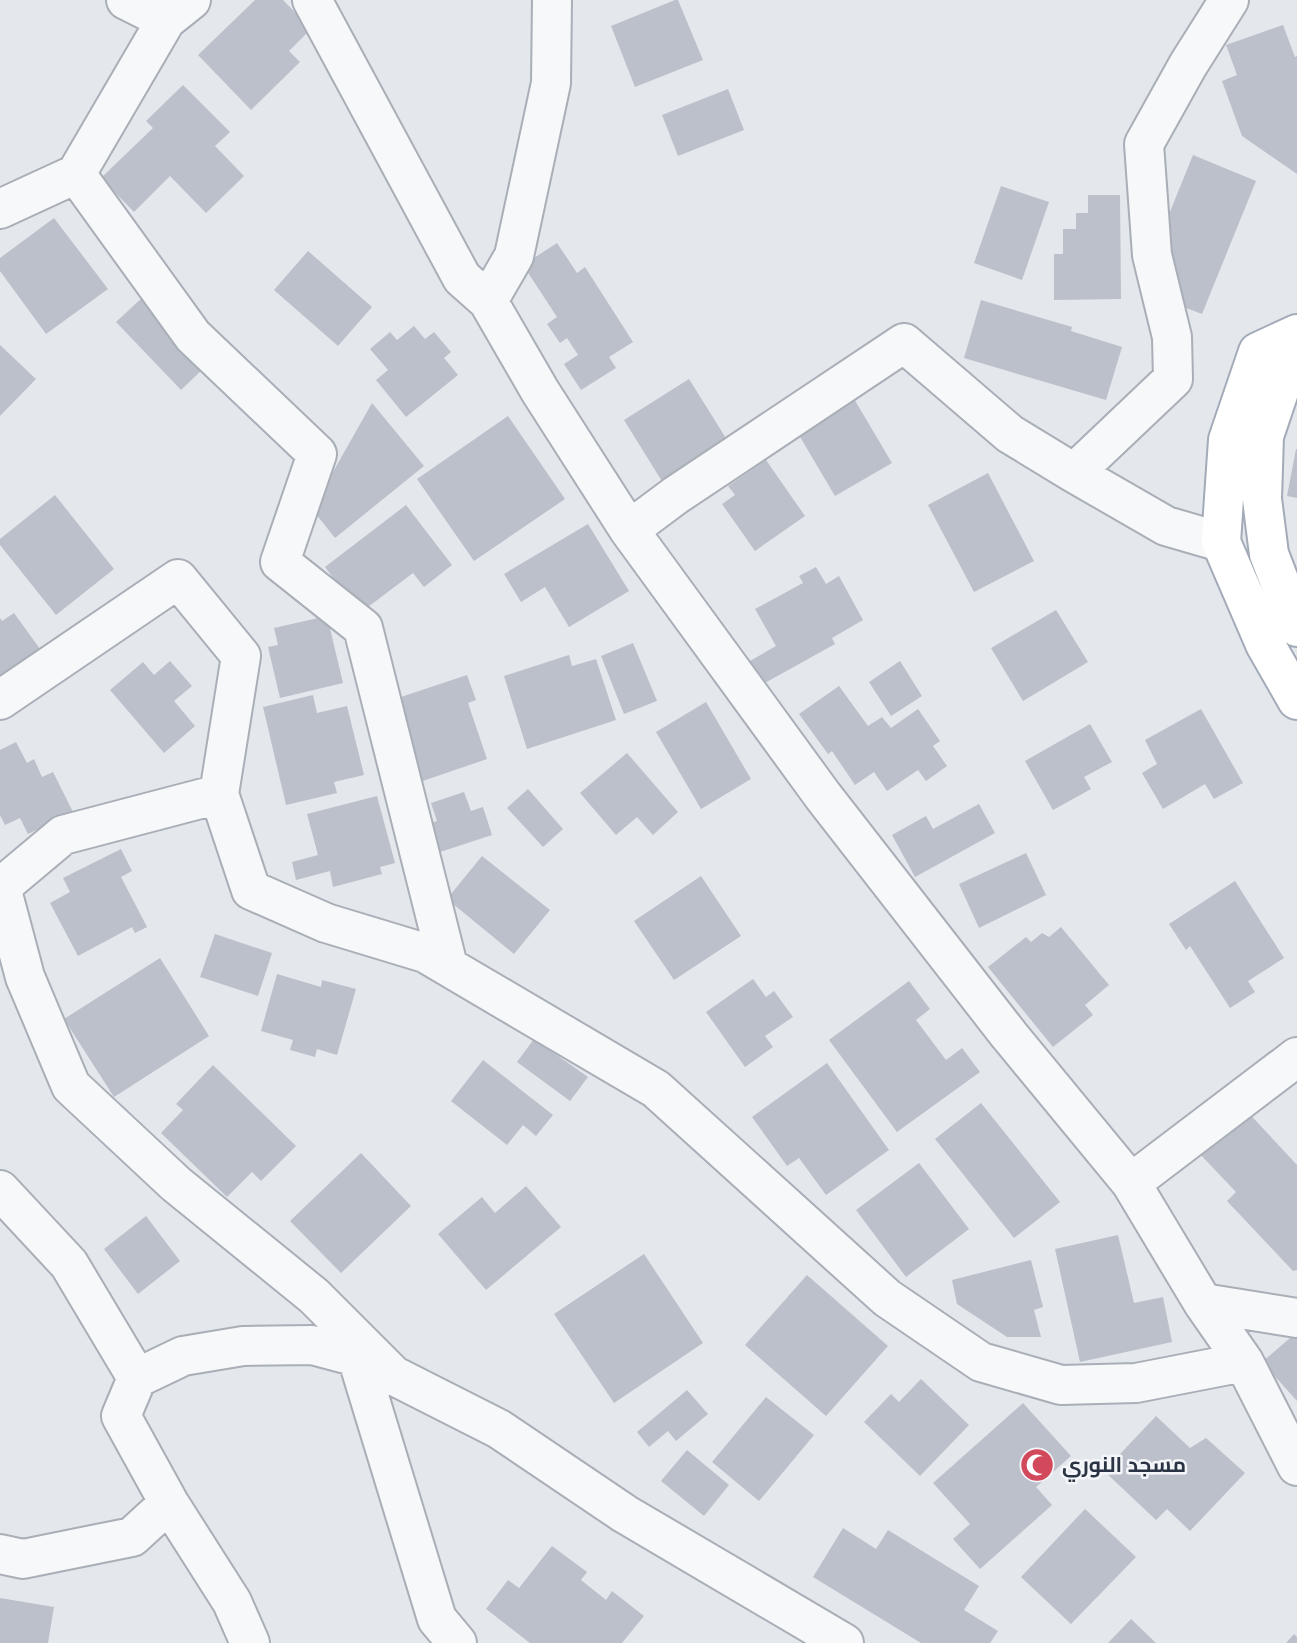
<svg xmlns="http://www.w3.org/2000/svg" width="1297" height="1643" viewBox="0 0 1297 1643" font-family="'Varela Round',Cairo,sans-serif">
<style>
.building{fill:#bbc0ca}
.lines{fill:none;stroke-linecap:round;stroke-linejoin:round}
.minor-casing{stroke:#a9aeb7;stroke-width:42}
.major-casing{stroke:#a3abb8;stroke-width:42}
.minor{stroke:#f7f8fa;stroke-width:38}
.major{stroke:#fff;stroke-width:38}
.labels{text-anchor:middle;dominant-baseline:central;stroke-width:5;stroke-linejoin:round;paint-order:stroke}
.poi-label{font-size:21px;font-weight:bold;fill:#2b3445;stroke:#f4f6f9;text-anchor:start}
</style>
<rect width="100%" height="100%" fill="#e4e7ec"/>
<path class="building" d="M255,0H283L311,29L289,51L300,62L251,110L198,55Z
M675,0H678L703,60L635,87L611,26Z
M1283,25L1295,57L1297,56V174L1242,136L1222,81L1237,75L1226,45Z
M183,85L230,132L215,146L244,176L206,213L170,176L134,212L101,178L153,128L146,121Z
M728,89L744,130L678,156L662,115Z
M1193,155L1256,181L1202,314L1173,303L1163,229Z
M1001,186L1049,202L1022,280L974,263Z
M1088,195H1120L1121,299L1054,300V254H1063V229H1076V213H1088Z
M54,218L108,289L46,334L0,271V258Z
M557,243L577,273L585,267L633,342L609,357L616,368L581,390L564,364L578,355L567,338L560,343L547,324L557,317L523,265Z
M308,251L372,307L338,346L274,290Z
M144,296L204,368L181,390L116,322Z
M981,300L1072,327L1071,331L1122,347L1106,400L964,358Z
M414,326L425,339L434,332L451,352L444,358L458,375L406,417L376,380L388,370L370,349L390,332L397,340Z
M0,345L36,379L0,416Z
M689,379L734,451L668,491L624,420Z
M850,392L892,463L835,496L793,425Z
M372,403L424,466L335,538L312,509Z
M508,416L565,499L474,561L417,479Z
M1296,449H1297V498L1287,496Z
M766,460L805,516L755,551L722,504L735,495L728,486Z
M988,473L1034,561L974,592L928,505Z
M55,495L114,569L56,615L0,545V539Z
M406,505L452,565L424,587L413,573L360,613L325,567Z
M588,524L629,591L569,627L545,587L521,602L504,574Z
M816,567L826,584L839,576L863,620L832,638L835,644L763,684L750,661L776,646L755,609L803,583L799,576Z
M1056,610L1088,662L1023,701L991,648Z
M14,613L40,649L0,679V618L2,621Z
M327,616L343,683L280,698L268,647L278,645L274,628Z
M633,643L657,701L624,714L601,656Z
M569,655L572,666L596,659L616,720L527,749L504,676Z
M170,661L192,686L174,701L195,726L164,753L110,690L143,662L154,675Z
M900,661L922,696L891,716L869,682Z
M467,675L476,700L468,703L487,759L414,784L386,702Z
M839,686L868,726L882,717L891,728L918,709L940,741L933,746L947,766L926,781L918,770L887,791L874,772L855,785L832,751L828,754L799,714Z
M313,695L317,713L347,706L364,775L334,782L337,793L286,805L263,707Z
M706,702L751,779L701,809L656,732Z
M1201,709L1243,783L1214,799L1205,784L1163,809L1142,773L1157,764L1145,740Z
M1090,724L1112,762L1084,777L1091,789L1053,810L1025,761Z
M16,742L27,763L34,759L42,777L53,772L73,812L28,834L20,818L5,825L0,815V750Z
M627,753L678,812L653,835L637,817L616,835L580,793Z
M528,789L563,829L543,847L507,808Z
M464,792L471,811L483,807L492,835L434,854L425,825L437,821L431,803Z
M377,796L395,863L380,867L382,874L333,887L330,871L296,880L292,862L318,855L307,814Z
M979,804L995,833L915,877L892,835L926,816L933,829Z
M121,849L132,871L121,877L147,927L135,933L132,927L78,956L50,903L70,892L63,878Z
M1026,853L1046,895L979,928L959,884Z
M482,856L550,910L514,954L447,899Z
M701,876L741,936L674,980L634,921Z
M1235,881L1284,958L1248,981L1255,992L1230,1008L1190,946L1186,950L1169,924Z
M1061,927L1109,985L1085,1005L1093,1015L1053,1047L988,967L1026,937L1031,942L1042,933L1049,937Z
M215,934L272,953L258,996L200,977Z
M160,958L209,1036L114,1097L64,1019Z
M277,974L321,987L322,980L356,989L337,1055L317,1049L315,1057L290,1050L293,1040L261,1031Z
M753,979L766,997L774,991L793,1017L765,1036L773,1047L745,1067L706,1012Z
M909,981L930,1009L916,1020L946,1060L962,1048L980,1072L897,1132L829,1040Z
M534,1039L588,1077L570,1101L517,1062Z
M483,1060L553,1115L536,1136L523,1125L507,1145L451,1101Z
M827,1063L889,1150L826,1195L799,1158L787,1166L752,1117Z
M213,1065L296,1146L261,1181L252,1172L227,1197L161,1133L183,1110L176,1104Z
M981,1103L1060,1202L1014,1238L935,1139Z
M1244,1108L1297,1165V1270L1293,1271L1227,1201L1236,1192L1197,1151Z
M361,1153L411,1206L341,1273L290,1221Z
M919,1163L969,1229L906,1277L856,1210Z
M526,1186L561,1227L486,1290L438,1234L482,1197L495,1213Z
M146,1216L180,1261L138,1294L104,1249Z
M1118,1235L1134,1303L1163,1297L1172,1342L1080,1362L1055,1249Z
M644,1254L703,1343L614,1403L554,1314Z
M1031,1260L1043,1307L1034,1310L1041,1337H1007L957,1304L952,1280Z
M807,1275L888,1346L826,1416L745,1345Z
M1297,1332V1401L1262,1362Z
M921,1379L969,1425L920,1476L864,1422L891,1394L899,1402Z
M687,1390L708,1414L676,1441L668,1431L649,1447L637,1432Z
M766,1397L814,1435L759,1501L712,1462Z
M1023,1403L1071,1456L1036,1487L1052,1505L980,1569L953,1539L970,1524L933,1483Z
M1156,1416L1190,1448L1206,1438L1245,1473L1190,1531L1167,1509L1156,1520L1104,1471Z
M687,1450L729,1485L704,1516L661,1481Z
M1085,1509L1136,1557L1071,1624L1021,1577Z
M843,1528L876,1549L888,1530L979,1586L964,1610L998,1631L990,1643H921L813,1577Z
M552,1546L587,1572L581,1580L606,1600L612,1591L644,1616L622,1643H530L486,1609L508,1580L519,1588Z
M0,1598L54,1607L48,1643H0Z
M1131,1619L1156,1643H1108Z
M1294,1634L1297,1637V1643H1286Z"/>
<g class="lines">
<g class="minor-casing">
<path id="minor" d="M126,0L166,20L191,0
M312,0L462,278L488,301L540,391L629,530L823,796L1009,1035L1131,1183L1203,1303L1244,1362L1297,1466
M76,174L193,336L317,454L280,562L363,628L448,966
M0,209L76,174L166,20
M488,301L514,256L551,83L552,0
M1074,473L1166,526L1221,542
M629,530L676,495L904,343L1010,434L1074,473L1173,379L1172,337L1152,255L1144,144L1188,65L1229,0
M0,700L178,579L241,656L219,794
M1131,1183L1297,1057
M0,1190L69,1264L137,1378
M1203,1303L1297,1318
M357,1357L437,1619L457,1643
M393,1375L314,1296L176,1184L71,1086L25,977L1,887L63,835L219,794L251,890L326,923L425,953L656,1089L887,1298L981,1362L1061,1385L1136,1383L1244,1362
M0,1554L23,1559L132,1537L169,1503
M250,1643L232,1602L169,1503L121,1416L137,1378L183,1356L243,1346L312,1345L357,1357L499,1429L625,1514L844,1643"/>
</g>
<g class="major-casing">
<path id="major" d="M1297,334L1258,352L1228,440L1221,542L1265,644L1297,700
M1297,338L1264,436L1262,499L1269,554L1297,627"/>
</g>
<use href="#minor" class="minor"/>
<use href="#major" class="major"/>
</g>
<defs>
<g id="mosque-disc" transform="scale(1.75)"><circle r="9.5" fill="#d1495b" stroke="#f4f6f9"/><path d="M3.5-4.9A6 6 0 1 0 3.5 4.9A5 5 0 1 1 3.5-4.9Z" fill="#fff"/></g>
</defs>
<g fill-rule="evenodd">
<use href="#mosque-disc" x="1037" y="1465"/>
</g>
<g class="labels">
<g class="poi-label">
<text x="1062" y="1465">مسجد النوري</text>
</g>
</g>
</svg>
